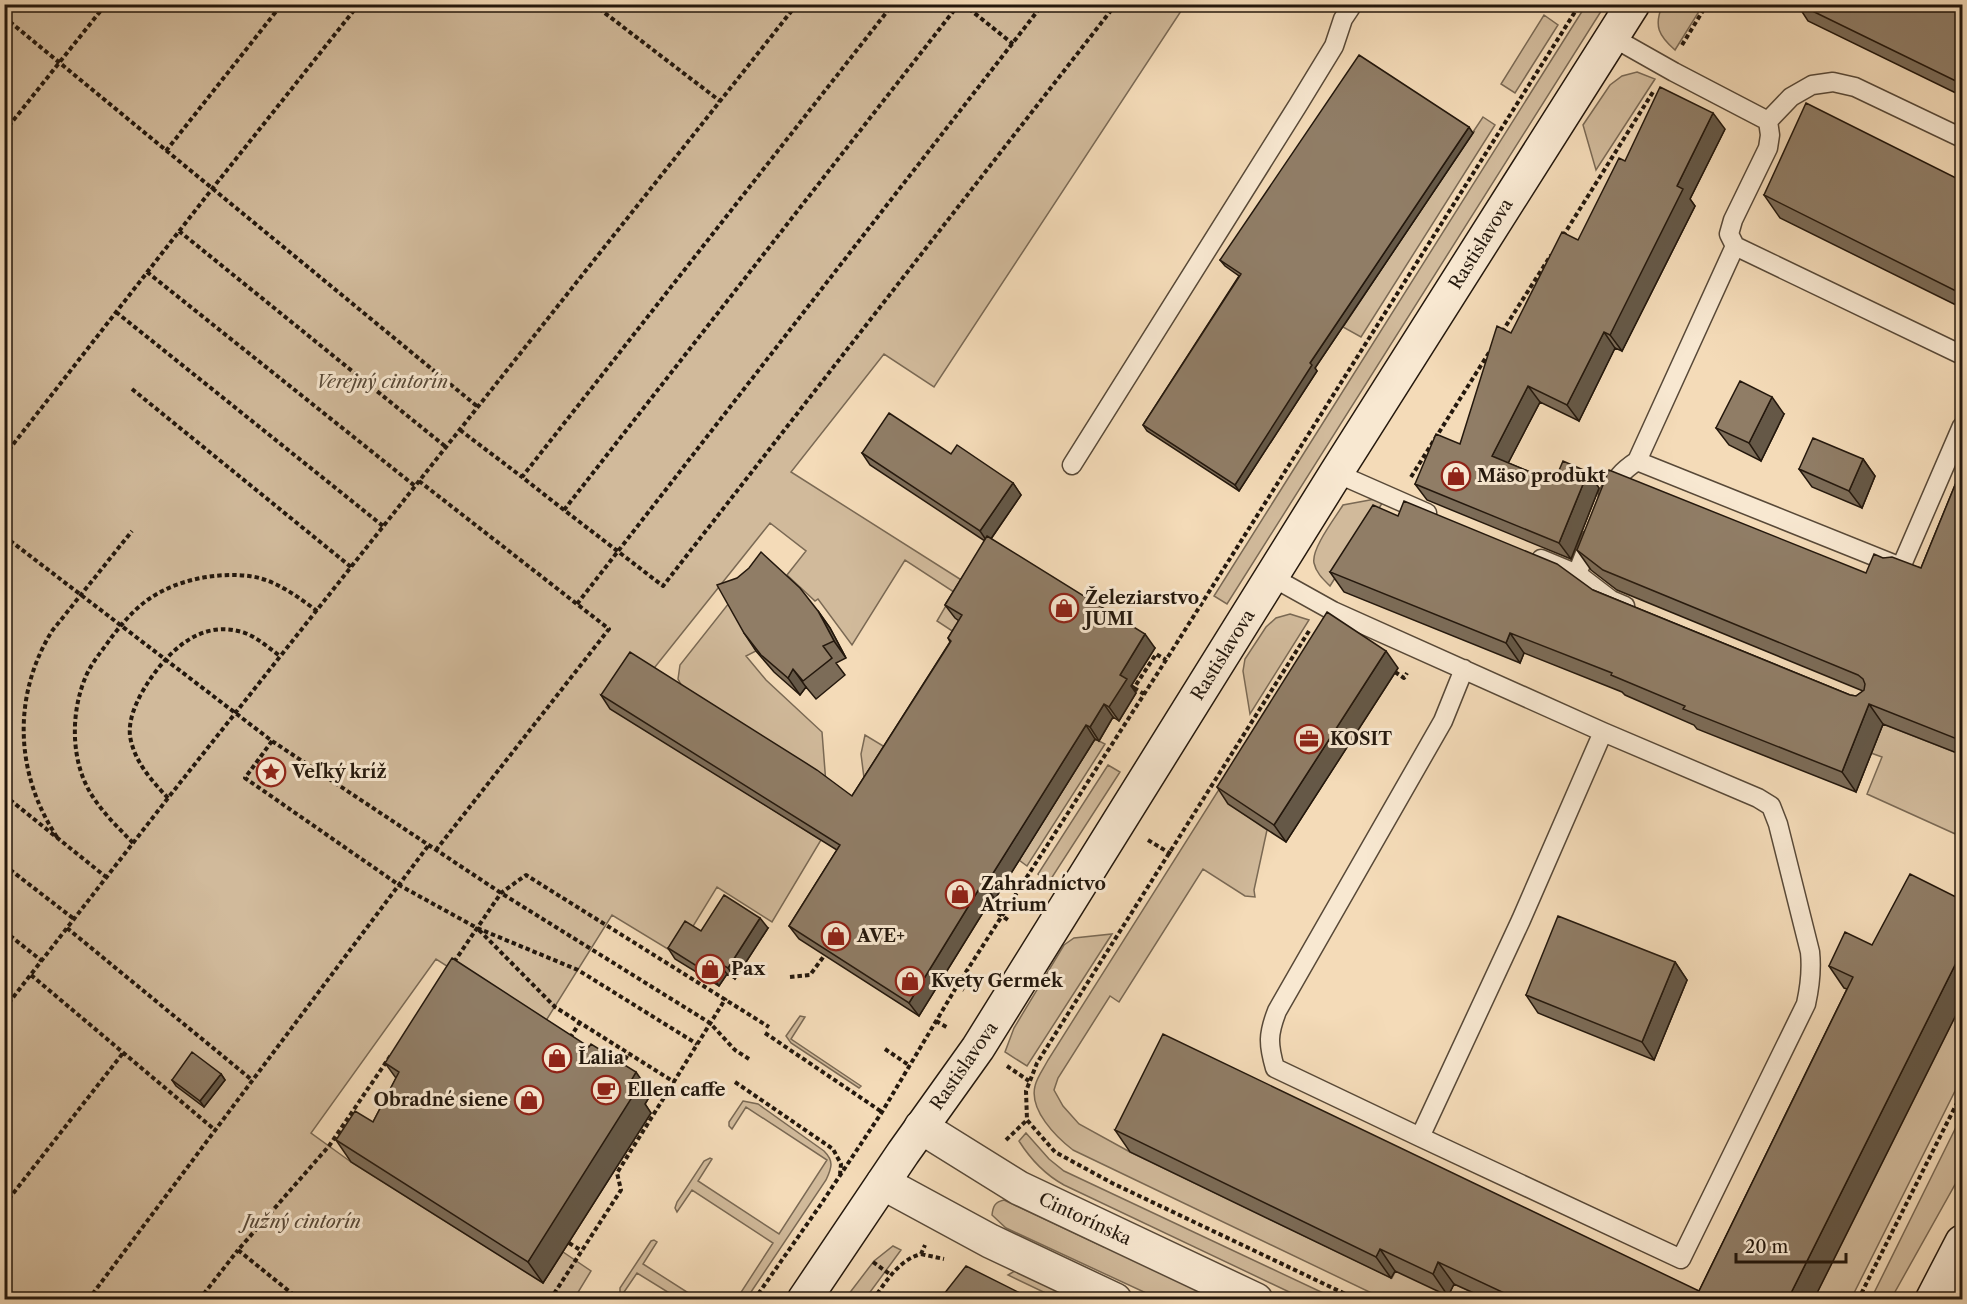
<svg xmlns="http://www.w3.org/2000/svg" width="1967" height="1304" viewBox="0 0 1967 1304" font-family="'Libre Caslon Text',serif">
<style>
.green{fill:#d1ba9b;stroke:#7a6954;stroke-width:1.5}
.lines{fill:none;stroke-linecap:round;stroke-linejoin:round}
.lane-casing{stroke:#584938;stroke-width:21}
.street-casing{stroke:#584938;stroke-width:36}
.secondary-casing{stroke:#24180d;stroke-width:36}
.path{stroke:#24180d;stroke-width:4;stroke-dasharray:4.5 3;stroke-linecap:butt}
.lane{stroke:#f8e8d1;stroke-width:18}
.street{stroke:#f8e8d1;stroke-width:33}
.secondary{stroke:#f8e8d1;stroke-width:33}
.wall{fill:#7c6c58;stroke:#24180d;stroke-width:1.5}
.shaded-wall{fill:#655847;stroke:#24180d;stroke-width:1.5}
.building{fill:#907d66;stroke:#24180d;stroke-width:1.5}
.labels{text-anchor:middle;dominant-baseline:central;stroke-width:6;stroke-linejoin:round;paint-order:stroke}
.street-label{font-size:18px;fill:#24180d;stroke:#f8e8d1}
.park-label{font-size:18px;font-style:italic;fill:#584938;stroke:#f8e8d1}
.poi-label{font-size:18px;font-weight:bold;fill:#24180d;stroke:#f8e8d1;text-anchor:start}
</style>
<rect width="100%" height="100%" fill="#f4dbb8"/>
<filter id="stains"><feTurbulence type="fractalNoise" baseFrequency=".00333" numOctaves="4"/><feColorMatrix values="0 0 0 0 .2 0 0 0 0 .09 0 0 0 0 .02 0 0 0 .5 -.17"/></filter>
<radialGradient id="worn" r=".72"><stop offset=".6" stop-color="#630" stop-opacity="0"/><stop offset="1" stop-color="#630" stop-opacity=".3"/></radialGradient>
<path class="green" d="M1663,4L1703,5L1675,50C1659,36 1653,26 1663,4Z
M5,5H1185L934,387L884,354L791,472L974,588L972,629L866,794L861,754L865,735L888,749L960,636L937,621L954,592L905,560L852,645L818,599L815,601L787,575L806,551L770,523L651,672L611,708L821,840L772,922L717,887L676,954L612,915L542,1027L436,959L311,1133L351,1162L543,1283L563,1252L591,1271L574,1299L5,1300Z
M1586,5H1605L1227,604L1214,596Z
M1544,15L1558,25L1515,93L1501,84Z
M1637,72L1655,79L1596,170L1583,125L1610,85L1622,76Z
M1483,117L1495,125L1361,337L1343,327Z
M1386,497L1330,586C1324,580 1316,573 1314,563C1311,549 1335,518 1343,505Z
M729,603L756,651L746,656L766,680L822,732L826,784L687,695L678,679L680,665Z
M1290,614L1309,620L1250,714L1243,671L1245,659L1266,627L1276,618Z
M1273,704L1229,804L1267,830L1254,890L1255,897L1245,896L1203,869L1119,1002L1110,996L1058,1078L1054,1090L1063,1106L1079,1124L1130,1152L1392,1278L1402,1259L1448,1296L1454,1284L1487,1299H1384L1073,1150C1056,1137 1029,1110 1035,1086C1037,1077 1044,1068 1048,1060Z
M1883,724L1962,755V837L1867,794L1882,757L1871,753Z
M1095,739L1105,744L1027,866L1019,860Z
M1108,765L1120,772L1049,882L1038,874Z
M1112,934L1027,1066L1005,1052L1014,1028L1064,945L1074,938Z
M1962,1003V1077L1851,1299H1814Z
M800,1016L805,1017L791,1039L861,1086L859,1088L791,1043L786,1036Z
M743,1101L758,1104L824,1151C834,1161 832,1167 826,1180L749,1295L746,1299L736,1300L773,1243L692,1190L677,1212L675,1208L677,1202L704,1161L710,1158L712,1159L698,1181L779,1234L827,1160L746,1107L732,1129L729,1126V1122Z
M1962,1115V1172L1891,1299H1871Z
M1026,1133L1049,1159L1064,1171L1336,1299H1304L1064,1185C1044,1174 1031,1160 1019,1141Z
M1004,1200L1104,1247L1122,1250L1224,1299H1159L1006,1228L992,1215C993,1206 995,1202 1004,1200Z
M654,1240L657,1242L643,1264L698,1299H679L637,1273L622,1295L620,1293V1288L651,1241Z
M893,1246L901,1250L865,1299H845L874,1261Z
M1018,1269L1076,1299H1058L1008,1275Z"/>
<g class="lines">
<g class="lane-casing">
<path id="lane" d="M1612,37L1674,72L1768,121L1770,135L1768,148L1733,220L1729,234L1735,246L1962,355
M1768,121L1791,97L1812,85L1833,82L1855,87L1962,138
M1735,246L1637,461L1901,567L1962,426
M1072,465L1298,105L1334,46L1343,19L1353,4
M1336,473L1427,513
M1608,495C1615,479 1622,471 1637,461
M1541,559L1577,574L1591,538
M1577,574L1611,600L1625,606
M1272,577L1333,611L1603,732L1758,798L1771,806L1778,824L1810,952C1812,971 1810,986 1806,1004L1681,1259L1420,1137L1275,1068C1268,1044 1268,1034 1277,1011L1443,721L1464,669
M1420,1137L1521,920L1603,732"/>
</g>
<g class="street-casing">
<path id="street" d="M921,1127L1019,1188L1256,1300
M883,1183L990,1241L1115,1300"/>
</g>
<g class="secondary-casing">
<path id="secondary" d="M804,1300L903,1153L978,1048L1336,473L1633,4
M1932,1300L1962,1242"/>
</g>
<path class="path" d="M593,4L720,101
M959,4L564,510L663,586L1116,4
M963,4L1013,44
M4,17L478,407
M1682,45L1707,4
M4,132L106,4
M166,151L282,4
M179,231L446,447
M1563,236L1653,92
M147,272L415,486
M116,312L383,526
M1502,332L1551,255
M132,389L351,567
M460,430L522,477
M4,456L212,189L359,4
M1411,477L1490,351
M419,481L609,629L436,850
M564,510L522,477L893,4
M4,536L272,741L501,893L710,1023L735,1050L749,1059
M577,604L1043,4
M1309,631L1037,1063L1026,1091L1027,1120L1055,1152L1112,1183L1358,1300
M1395,672L1404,678L1407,673
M1131,686L1134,688L1156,654L1166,660
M1134,688L1144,694
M272,741L245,778L399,885L477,928L578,970L697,1044
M4,795L106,877
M168,798C151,780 134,761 130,736C128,718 138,698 147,684C169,650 202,618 245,633C258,638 269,648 280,656
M57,837C15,774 12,696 52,631L132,531
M1148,840L1171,854
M133,843C113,822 92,803 82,775C71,744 73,706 86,676C92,662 102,651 111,638C121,625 134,609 149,599C176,580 216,572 249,576C274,579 297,596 317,611
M4,865L74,919
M998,913L1008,920
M67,928L252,1080
M479,930L555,1007L674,1082
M4,931L42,961
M454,962L501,893L526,875L769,1027
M31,975L215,1130
M790,977L810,975L824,956
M957,986L964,990
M4,996L11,1001
M4,1009L168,798L797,4
M936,1021L948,1028
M765,1033L882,1112
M570,1038L580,1022
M885,1049L910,1066
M621,1066L629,1053
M1007,1066L1029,1081
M735,1082L833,1149L841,1164L840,1174
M1006,1140L1027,1120
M4,1205L123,1053
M569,1243L582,1251
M921,1254L944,1259
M873,1262L891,1275
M88,1300L428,846
M199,1300L238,1250
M300,1300L238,1250L329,1146L391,1055
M550,1300L621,1190L617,1173L726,998
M754,1300L819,1207L882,1112L957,986L1166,660L1580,4
M873,1300C886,1281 899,1260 921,1254L925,1245
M1858,1300L1962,1093"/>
<use href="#lane" class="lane"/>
<use href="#street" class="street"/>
<use href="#secondary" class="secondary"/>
</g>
<path class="wall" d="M1797,4H1962V96L1808,21Z
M1725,129L1690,199L1695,206L1622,351L1615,348L1579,421L1540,402L1508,463L1554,482L1588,472L1599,488L1571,559L1427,500L1415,484L1460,444L1511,333L1578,240Z
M1473,133L1315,368L1317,371L1239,491L1147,431L1143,425L1239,276L1225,266L1220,260Z
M1962,181V308L1780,218L1764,195Z
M1784,414L1761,461L1729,445L1716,428Z
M862,453L951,454L1013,483L1021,495L991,539L1155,648L1131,686L1136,693L1119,721L1113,717L1099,741L1095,739L995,899L992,898L919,1016L799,939L789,926L837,850L610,709L601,695L852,796L950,642L948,638L959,621L955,618L945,605L985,541L870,465Z
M1863,459L1875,476L1862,508L1812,487L1799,469Z
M1962,468V755L1883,724L1856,792L1697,729L1694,725L1625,695L1622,692L1524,653L1520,663L1344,592L1330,572L1593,590L1850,695L1856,696L1863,691L1617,590L1591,570L1577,550L1866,573L1883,558L1921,568Z
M818,611L830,628L846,658L836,663L845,675L816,699L806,687L800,695L774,672L756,651L744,633Z
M1398,668L1286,842L1228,804L1217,787Z
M768,928L735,979L727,974L719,986L675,959L668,948L701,931Z
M1872,945L1814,1299H1487L1454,1284L1448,1296L1395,1271L1391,1278L1130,1152L1115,1130L1699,1291L1847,989L1844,988L1829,966Z
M1675,962L1687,980L1654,1060L1538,1013L1526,995Z
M385,1063L651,1094L645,1104L651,1113L543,1283L351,1162L336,1140L373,1122L396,1078Z
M221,1074L225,1080L204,1107L176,1086L172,1080Z"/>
<path class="shaded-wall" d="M1713,113L1725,129L1690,199L1695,206L1622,351L1610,335L1677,186Z
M1469,127L1473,133L1315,368L1317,371L1239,491L1235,485L1310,363Z
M1604,332L1615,348L1579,421L1567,405Z
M1528,386L1540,402L1503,473L1492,456Z
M1772,397L1784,414L1761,461L1749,443Z
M1863,459L1875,476L1862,508L1849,491Z
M1588,472L1599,488L1571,559L1559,543Z
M1013,483L1021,495L988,543L980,531Z
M818,611L830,628L846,658L834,641Z
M1510,633L1524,653L1520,663L1506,643Z
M1145,634L1155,648L1131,686L1136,693L1119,721L1109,707L1120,675Z
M1386,651L1398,668L1286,842L1274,825Z
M793,669L806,687L800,695L788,678Z
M1104,704L1113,717L1099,741L1090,727Z
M1869,704L1883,724L1856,792L1842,772Z
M1086,725L1095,739L995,899L985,886Z
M982,884L992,898L919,1016L909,1003Z
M760,918L768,928L735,979L728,968Z
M1962,951V1003L1814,1299H1788Z
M1675,962L1687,980L1654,1060L1642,1042Z
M719,963L727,974L719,986L711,975Z
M636,1072L651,1094L645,1104L651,1113L543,1283L528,1262Z
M221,1074L225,1080L204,1107L200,1101Z
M1380,1249L1395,1271L1391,1278L1376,1257Z
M1438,1262L1454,1284L1448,1296L1433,1274Z"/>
<path class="building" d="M1798,4H1962V84Z
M1359,55L1469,127L1310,363L1312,365L1235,485L1143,425L1241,274L1220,260Z
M1660,87L1713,113L1677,186L1683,189L1610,335L1604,332L1567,405L1528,386L1492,456L1554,482L1563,461L1588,472L1559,543L1415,484L1436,434L1460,444L1497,326L1511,333L1562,232L1578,240L1619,158L1625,161Z
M1806,103L1962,181V294L1764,195Z
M1740,381L1772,397L1749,443L1716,428Z
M889,413L951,454L957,445L1013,483L980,531L862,453Z
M1813,438L1863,459L1849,491L1799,469Z
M1962,468V683L1960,688L1962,689V741L1869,704L1842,772L1683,709L1685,706L1611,675L1612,673L1510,633L1506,643L1330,572L1373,505L1398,516L1404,501L1557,564L1593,590L1850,695L1856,696L1864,690L1865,684L1863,679L1858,675L1603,570L1577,550L1609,470L1866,573L1874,554L1883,558L1892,557L1921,568Z
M987,536L1145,634L1120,675L1127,679L1109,707L1104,704L1090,727L1086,725L985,886L982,884L909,1003L789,926L840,845L601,695L630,652L817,770L852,796L951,641L948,638L962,615L945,605Z
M761,552L800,588L818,611L834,641L823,646L832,658L803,681L793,669L788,678L761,655L744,633L717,585L737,578L749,568Z
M1327,612L1386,651L1274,825L1217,787Z
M1910,874L1962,900V951L1788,1299H1517L1438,1262L1433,1274L1380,1249L1376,1257L1115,1130L1163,1034L1699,1291L1853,977L1829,966L1845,932L1872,945Z
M724,895L760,918L728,968L719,963L711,975L668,948L685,921L701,931Z
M1558,916L1675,962L1642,1042L1526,995Z
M452,958L589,1047L591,1044L636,1072L628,1086L636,1091L528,1262L336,1140L355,1111L373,1122L399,1072L385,1063Z
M192,1052L221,1074L200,1101L172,1080Z
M966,1266L1032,1299H940Z"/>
<defs>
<g id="shop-ring" transform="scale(1.5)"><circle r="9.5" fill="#f8e8d1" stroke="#8f2418" stroke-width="1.5"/><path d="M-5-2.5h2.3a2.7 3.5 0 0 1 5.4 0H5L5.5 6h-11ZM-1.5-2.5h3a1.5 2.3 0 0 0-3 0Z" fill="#8f2418"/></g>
<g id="office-ring" transform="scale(1.5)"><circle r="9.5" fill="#f8e8d1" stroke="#8f2418" stroke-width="1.5"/><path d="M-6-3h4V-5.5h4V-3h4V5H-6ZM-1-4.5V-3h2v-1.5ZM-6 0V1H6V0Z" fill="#8f2418"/></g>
<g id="sight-ring" transform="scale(1.5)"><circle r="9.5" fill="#f8e8d1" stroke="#8f2418" stroke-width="1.5"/><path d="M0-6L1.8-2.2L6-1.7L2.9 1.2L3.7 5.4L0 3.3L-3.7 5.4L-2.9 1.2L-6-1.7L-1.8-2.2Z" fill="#8f2418"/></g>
<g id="cafe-ring" transform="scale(1.5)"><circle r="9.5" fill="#f8e8d1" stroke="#8f2418" stroke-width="1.5"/><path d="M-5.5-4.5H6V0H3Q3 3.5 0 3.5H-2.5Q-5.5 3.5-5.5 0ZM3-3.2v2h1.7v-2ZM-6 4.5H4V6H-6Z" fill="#8f2418"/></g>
</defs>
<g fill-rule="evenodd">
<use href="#shop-ring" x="1456" y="476"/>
<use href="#shop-ring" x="1064" y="608"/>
<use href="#office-ring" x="1309" y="739"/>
<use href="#sight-ring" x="271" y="772"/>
<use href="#shop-ring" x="960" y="894"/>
<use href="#shop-ring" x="836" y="936"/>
<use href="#shop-ring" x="710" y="969"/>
<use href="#shop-ring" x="910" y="981"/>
<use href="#shop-ring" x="557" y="1058"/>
<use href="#cafe-ring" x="606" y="1090"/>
<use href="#shop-ring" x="529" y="1100"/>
</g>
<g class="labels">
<g class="street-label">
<text transform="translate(1481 244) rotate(-58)">Rastislavova</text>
<text transform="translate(1223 655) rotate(-58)">Rastislavova</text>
<text transform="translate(964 1066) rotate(-55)">Rastislavova</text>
<text transform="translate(1085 1219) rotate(25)">Cintorínska</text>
</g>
<g class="park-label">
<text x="382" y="382">Verejný cintorín</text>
<text x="302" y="1222">Južný cintorín</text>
</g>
<g class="poi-label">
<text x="1477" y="476">Mäso produkt</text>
<text x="1085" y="598">Železiarstvo<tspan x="1085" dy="21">JUMI</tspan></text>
<text x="1330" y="739">KOSIT</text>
<text x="292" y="772">Veľký kríž</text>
<text x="981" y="884">Zahradníctvo<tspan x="981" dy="21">Atrium</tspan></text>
<text x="857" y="936">AVE+</text>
<text x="731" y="969">Pax</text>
<text x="931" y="981">Kvety Germek</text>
<text x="578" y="1058">Ľalia</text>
<text x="627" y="1090">Ellen caffe</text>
<text x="508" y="1100" text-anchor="end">Obradné siene</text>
</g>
</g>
<rect width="1967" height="1304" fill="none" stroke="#f4dbb8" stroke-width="24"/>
<rect x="6" y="6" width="1955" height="1292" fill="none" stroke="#24180d" stroke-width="3"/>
<rect x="12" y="12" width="1943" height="1280" fill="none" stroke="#24180d" stroke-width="1.5"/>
<path d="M1736 1253v9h110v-9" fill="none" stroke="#24180d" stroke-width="3"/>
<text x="1745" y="1253" font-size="18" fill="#24180d" stroke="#f8e8d1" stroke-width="4.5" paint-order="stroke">20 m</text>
<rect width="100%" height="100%" filter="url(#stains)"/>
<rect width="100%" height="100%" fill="url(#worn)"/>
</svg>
